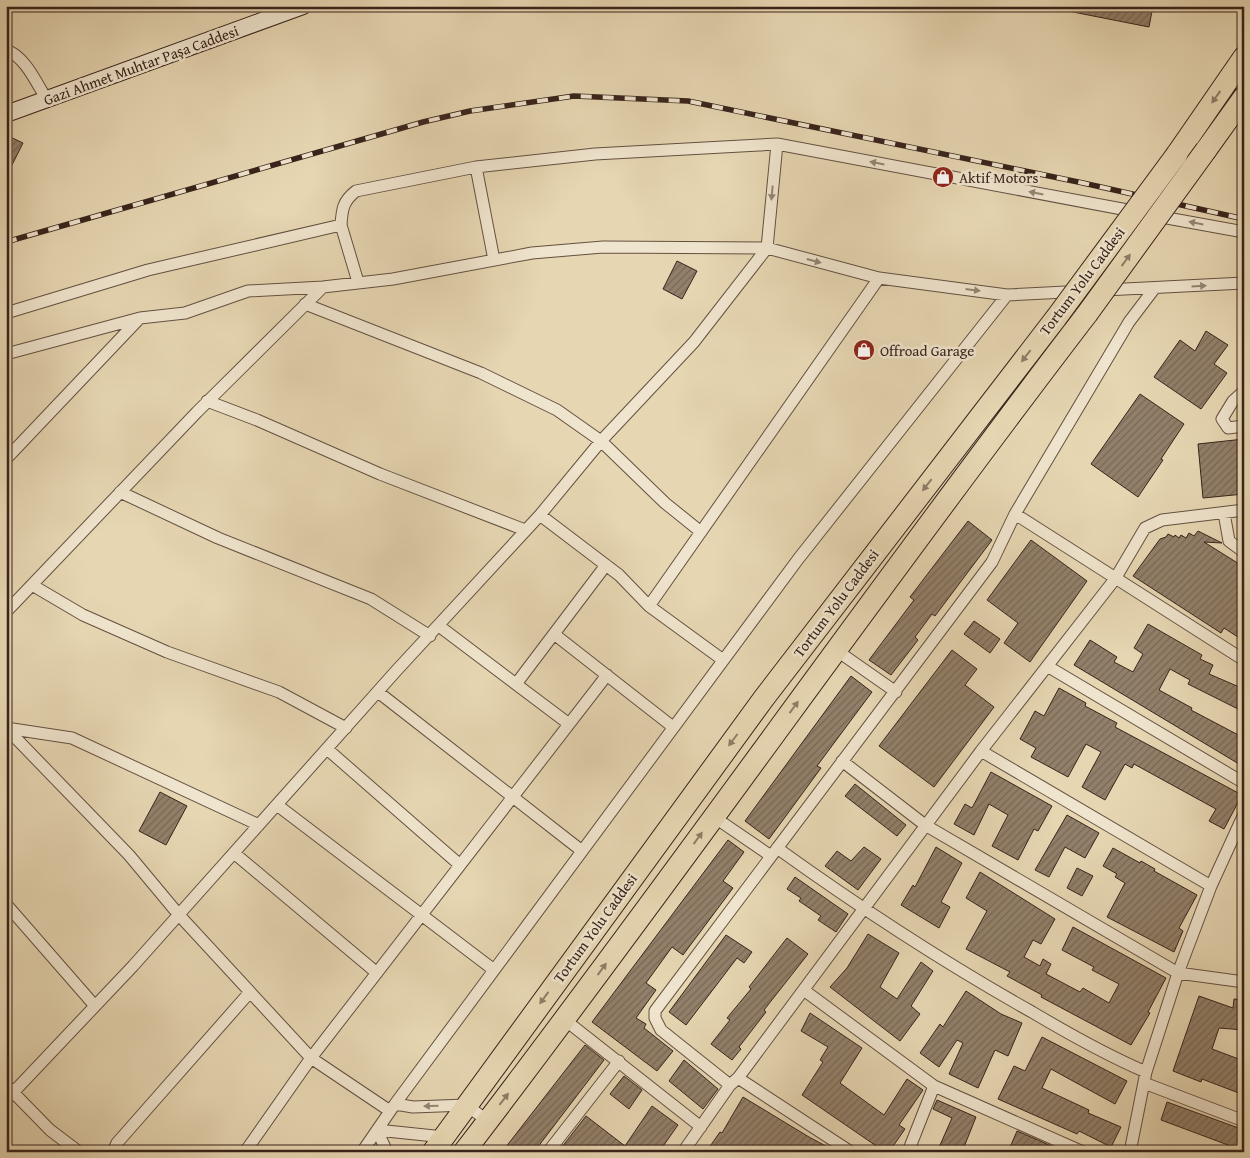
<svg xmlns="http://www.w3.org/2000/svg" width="1250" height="1158" viewBox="0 0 1250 1158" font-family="'Gentium Book Plus',serif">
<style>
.building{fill:url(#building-hatch);stroke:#38231b}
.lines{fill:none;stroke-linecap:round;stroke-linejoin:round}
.street-casing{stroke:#645041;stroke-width:13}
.secondary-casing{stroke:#38231b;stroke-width:18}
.highway-casing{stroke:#38231b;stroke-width:23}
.street{stroke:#efe4cd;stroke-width:11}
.secondary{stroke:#efe4cd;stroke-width:16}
.highway{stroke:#e6d6b2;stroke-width:21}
.rail-casing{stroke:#38231b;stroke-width:5.5}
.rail{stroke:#efe4cd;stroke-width:4;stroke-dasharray:11;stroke-linecap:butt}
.highway-bridge-casing{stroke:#38231b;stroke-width:23;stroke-linecap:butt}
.highway-bridge{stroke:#e6d6b2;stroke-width:21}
.oneway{fill:#8f7c66}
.oneway2{fill:#948474}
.labels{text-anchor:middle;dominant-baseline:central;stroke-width:5;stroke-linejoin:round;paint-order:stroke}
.street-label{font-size:15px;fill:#38231b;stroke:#efe4cd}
.poi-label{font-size:15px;fill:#38231b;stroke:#efe4cd;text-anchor:start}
</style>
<defs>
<pattern id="building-hatch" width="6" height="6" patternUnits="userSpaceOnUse" patternTransform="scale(1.25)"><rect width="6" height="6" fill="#92806a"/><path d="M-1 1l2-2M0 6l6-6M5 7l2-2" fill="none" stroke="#786856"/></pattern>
</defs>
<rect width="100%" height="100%" fill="#e6d6b2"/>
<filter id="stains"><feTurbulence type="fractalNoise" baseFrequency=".004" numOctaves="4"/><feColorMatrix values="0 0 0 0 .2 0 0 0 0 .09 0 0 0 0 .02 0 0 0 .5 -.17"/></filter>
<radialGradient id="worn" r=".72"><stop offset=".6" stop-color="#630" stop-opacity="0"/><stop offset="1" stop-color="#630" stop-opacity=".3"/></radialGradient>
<path class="building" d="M1068,6H1153L1149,27L1068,11Z
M6,135L23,143L6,177Z
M677,261L697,271L682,299L663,289Z
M1206,331L1228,345L1214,364L1227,373L1201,409L1154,377L1180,340L1195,351Z
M1140,394L1184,424L1161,459L1163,460L1138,497L1091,464Z
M1244,439V494L1203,498L1198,444Z
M968,521L992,540L935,616L932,614L915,637L918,640L891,675L869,660L914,600L910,597Z
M1198,531L1222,543L1204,542L1244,567V641L1224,628L1221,633L1133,576L1160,539L1166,537L1168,534L1174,537L1175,535L1179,538L1181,535L1186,538L1189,533L1194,536Z
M1031,540L1087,581L1030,662L1004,643L1018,623L987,600Z
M974,621L1000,639L990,653L964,634Z
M1148,624L1202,655L1200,659L1213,665L1209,674L1244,689V712L1188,684L1190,680L1170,669L1159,690L1192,708L1191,710L1244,738V767L1074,665L1090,640L1117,657L1114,662L1133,672L1143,654L1134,648Z
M952,650L977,669L965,685L994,707L934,787L879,746Z
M851,676L872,692L817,766L821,768L769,839L745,821Z
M1059,688L1086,703L1085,706L1117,723L1115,727L1242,795L1224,829L1209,821L1216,809L1134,764L1132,768L1125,764L1105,800L1082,787L1101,752L1086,744L1068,777L1031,757L1036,748L1020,739L1035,711L1044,716Z
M991,772L1052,806L1038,831L1034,829L1018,860L992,846L1008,815L989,804L974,835L954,824L965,804L972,808Z
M855,784L906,825L897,836L845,796Z
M160,792L187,806L166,845L139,831Z
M1067,815L1099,833L1085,858L1065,847L1049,877L1035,870Z
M728,840L744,852L723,881L733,888L683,955L672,947L646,983L656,990L636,1018L646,1024L644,1028L673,1051L657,1071L592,1022Z
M864,847L881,859L858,890L825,866L837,851L851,861Z
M936,847L962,863L941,902L950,907L939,928L901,905L913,885L915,887Z
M1113,848L1140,863L1141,861L1155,869L1154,871L1197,895L1179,928L1183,931L1174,952L1107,917L1125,883L1115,877L1117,874L1103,866Z
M1077,868L1093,876L1082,896L1067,888Z
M980,872L1055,919L1041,944L1033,940L1024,957L1040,966L1043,959L1051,964L1046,974L1080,992L1083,988L1109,1003L1119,984L1092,970L1094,967L1062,950L1073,927L1166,978L1148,1012L1150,1013L1131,1045L1041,997L1042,995L1007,976L1010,972L966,949L987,911L966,898Z
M795,877L848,914L836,932L818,920L821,916L799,901L801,898L787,889Z
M868,934L899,953L880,987L897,999L921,962L933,971L911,1006L920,1014L900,1041L830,987L847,968Z
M726,935L752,952L744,963L737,958L686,1025L669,1012Z
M787,938L808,954L764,1010L766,1012L739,1047L741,1049L732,1060L711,1044L730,1020L727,1018L751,989L749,987Z
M966,991L1001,1014L1022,1023L1008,1056L995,1050L978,1088L949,1074L963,1043L957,1040L939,1067L920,1053L940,1024L943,1027Z
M1199,996L1233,1008L1234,999L1244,1000V1030L1219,1028L1212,1049L1244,1061V1095L1202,1079L1201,1082L1173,1071Z
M810,1013L862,1048L840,1083L884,1115L907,1079L923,1090L899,1125L905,1129L889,1152H885L802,1095L823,1062L820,1060L828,1047L801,1031Z
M1042,1037L1127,1081L1115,1104L1051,1069L1042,1088L1089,1110L1088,1113L1121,1127L1111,1147L1079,1131L1077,1134L998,1099L1014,1066L1025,1071Z
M585,1045L604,1060L534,1152H502Z
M684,1060L718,1089L703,1109L669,1081Z
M624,1076L642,1090L629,1109L610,1094Z
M743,1097L809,1137L837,1152H706L720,1132L722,1133Z
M937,1100L976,1117L962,1152H937L952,1118L933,1109Z
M1167,1102L1244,1130V1151L1161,1120Z
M652,1106L678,1125L659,1152H558L586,1116L625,1146Z
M1017,1131L1038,1140L1064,1152H1008Z"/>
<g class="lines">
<g class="street-casing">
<path id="street" d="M6,50C25,56 37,84 47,100
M476,167L494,260
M1156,216L1244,232
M341,225L358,282
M305,304L481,373L557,410L601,441L665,503L701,532
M6,313L148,270L341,225C342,209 343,201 356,191L476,167L595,154L777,144L1138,212
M6,354L140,318L185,313L248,291L323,287L393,279L532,253L603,247L767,248L879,278L1007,295L1244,283
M1244,391L1233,401L1222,419L1228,428L1244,426
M207,401L257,420L380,474L525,530
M6,459L138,320
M120,492L218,538L371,599L430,636
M1224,513L1229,541L1244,552
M1015,514L1244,660
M540,515L619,575L649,606L723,660
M32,585L83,615L167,652L279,692L346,728
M649,606L879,278
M6,612L197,412L323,287
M439,626L569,724
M554,634L673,727
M836,650L896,692
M1047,666L1244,783
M516,684L606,565
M378,692L582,851
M6,728L129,855L179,915L311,1058L390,1111
M6,728L72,738L259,825
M327,749L460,865
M981,751L1211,886
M842,761L925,825L1178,973L1244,982
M277,805L494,970
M714,817L771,856
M777,848C859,907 943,962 1032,1012C1069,1034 1106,1055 1146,1072
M234,853L377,973
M6,904L95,1006
M805,991L934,1086L1083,1152
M565,1020L701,1127
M738,1078L851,1152
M1144,1083L1244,1121
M6,1085L50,1130L79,1152
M730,1085L661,1030L655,1018V1011L992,562L1015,514L1129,322L1154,289
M6,1100L133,966L396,671L540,515L601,441L694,342L767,248L777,144
M395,1104L413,1107L466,1105L488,1121
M113,1152L117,1143L250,992
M245,1152L311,1058L607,675
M362,1152L395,1104L799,558L1007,295
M387,1152L377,1130L444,1137
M548,1152L619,1061
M683,1152L730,1085L738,1078L981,751L1115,579L1145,528L1162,520L1244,510
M908,1152L934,1086
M1130,1152L1146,1072L1178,973L1211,886L1244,814"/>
</g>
<g class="secondary-casing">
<path id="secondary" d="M6,114L303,6"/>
</g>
<g class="highway-casing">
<path id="highway" d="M1206,150L1244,97
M1177,154L1244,57
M433,1152L764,698L1056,318
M464,1152C676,876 875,590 1087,314"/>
</g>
<use href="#street" class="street"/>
<use href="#secondary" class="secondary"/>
<use href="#highway" class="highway"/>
<g class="rail-casing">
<path id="rail" d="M6,242L423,122L470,111L574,96L688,101L1083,183L1244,219"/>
</g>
<use href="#rail" class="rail"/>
<g class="highway-bridge-casing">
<path id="highway-bridge" d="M1087,314L1206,150
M1056,318L1177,154"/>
</g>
<use href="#highway-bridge" class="highway-bridge"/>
</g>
<defs><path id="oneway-solid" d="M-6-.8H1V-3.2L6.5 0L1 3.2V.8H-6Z" transform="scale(1.25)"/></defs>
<g class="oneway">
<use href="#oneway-solid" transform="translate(1216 97) rotate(125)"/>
<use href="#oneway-solid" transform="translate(1126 260) rotate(-54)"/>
<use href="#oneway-solid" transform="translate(1026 356) rotate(128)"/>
<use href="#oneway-solid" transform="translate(927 485) rotate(128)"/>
<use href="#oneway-solid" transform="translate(794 707) rotate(-54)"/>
<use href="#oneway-solid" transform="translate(733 740) rotate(127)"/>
<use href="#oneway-solid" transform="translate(698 838) rotate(-54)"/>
<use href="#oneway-solid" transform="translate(602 969) rotate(-54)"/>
<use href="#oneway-solid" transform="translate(544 998) rotate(126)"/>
<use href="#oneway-solid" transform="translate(504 1099) rotate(-52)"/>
</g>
<g class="oneway2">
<use href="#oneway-solid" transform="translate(877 163) rotate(-169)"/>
<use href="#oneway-solid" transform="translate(772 193) rotate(95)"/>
<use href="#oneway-solid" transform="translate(1036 193) rotate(-169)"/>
<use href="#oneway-solid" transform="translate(1196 223) rotate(-169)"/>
<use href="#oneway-solid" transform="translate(814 261) rotate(15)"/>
<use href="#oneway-solid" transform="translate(1199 286) rotate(-4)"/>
<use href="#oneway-solid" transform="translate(973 290) rotate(7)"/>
<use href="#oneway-solid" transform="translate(431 1106) rotate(178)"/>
</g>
<defs>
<g id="shop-disc" transform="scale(1.125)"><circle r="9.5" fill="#8f2418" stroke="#efe4cd"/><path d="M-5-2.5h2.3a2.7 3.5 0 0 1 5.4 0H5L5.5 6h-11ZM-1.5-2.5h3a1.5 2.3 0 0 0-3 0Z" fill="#fff"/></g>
</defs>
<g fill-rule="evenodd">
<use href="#shop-disc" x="943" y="177"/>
<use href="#shop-disc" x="864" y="350"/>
</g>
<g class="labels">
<g class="street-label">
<text transform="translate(141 65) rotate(-20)">Gazi Ahmet Muhtar Paşa Caddesi</text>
<text transform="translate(1082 281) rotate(-53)">Tortum Yolu Caddesi</text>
<text transform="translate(836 603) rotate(-53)">Tortum Yolu Caddesi</text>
<text transform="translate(595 928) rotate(-54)">Tortum Yolu Caddesi</text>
</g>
<g class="poi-label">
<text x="959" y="177">Aktif Motors</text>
<text x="880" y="350">Offroad Garage</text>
</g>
</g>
<rect width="1250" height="1158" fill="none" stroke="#e6d6b2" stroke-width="25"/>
<rect x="8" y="8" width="1235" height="1143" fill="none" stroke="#38231b" stroke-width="2.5"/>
<rect x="12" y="12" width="1225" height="1133" fill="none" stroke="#38231b"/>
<rect width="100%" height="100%" filter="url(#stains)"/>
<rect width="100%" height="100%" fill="url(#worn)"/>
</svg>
